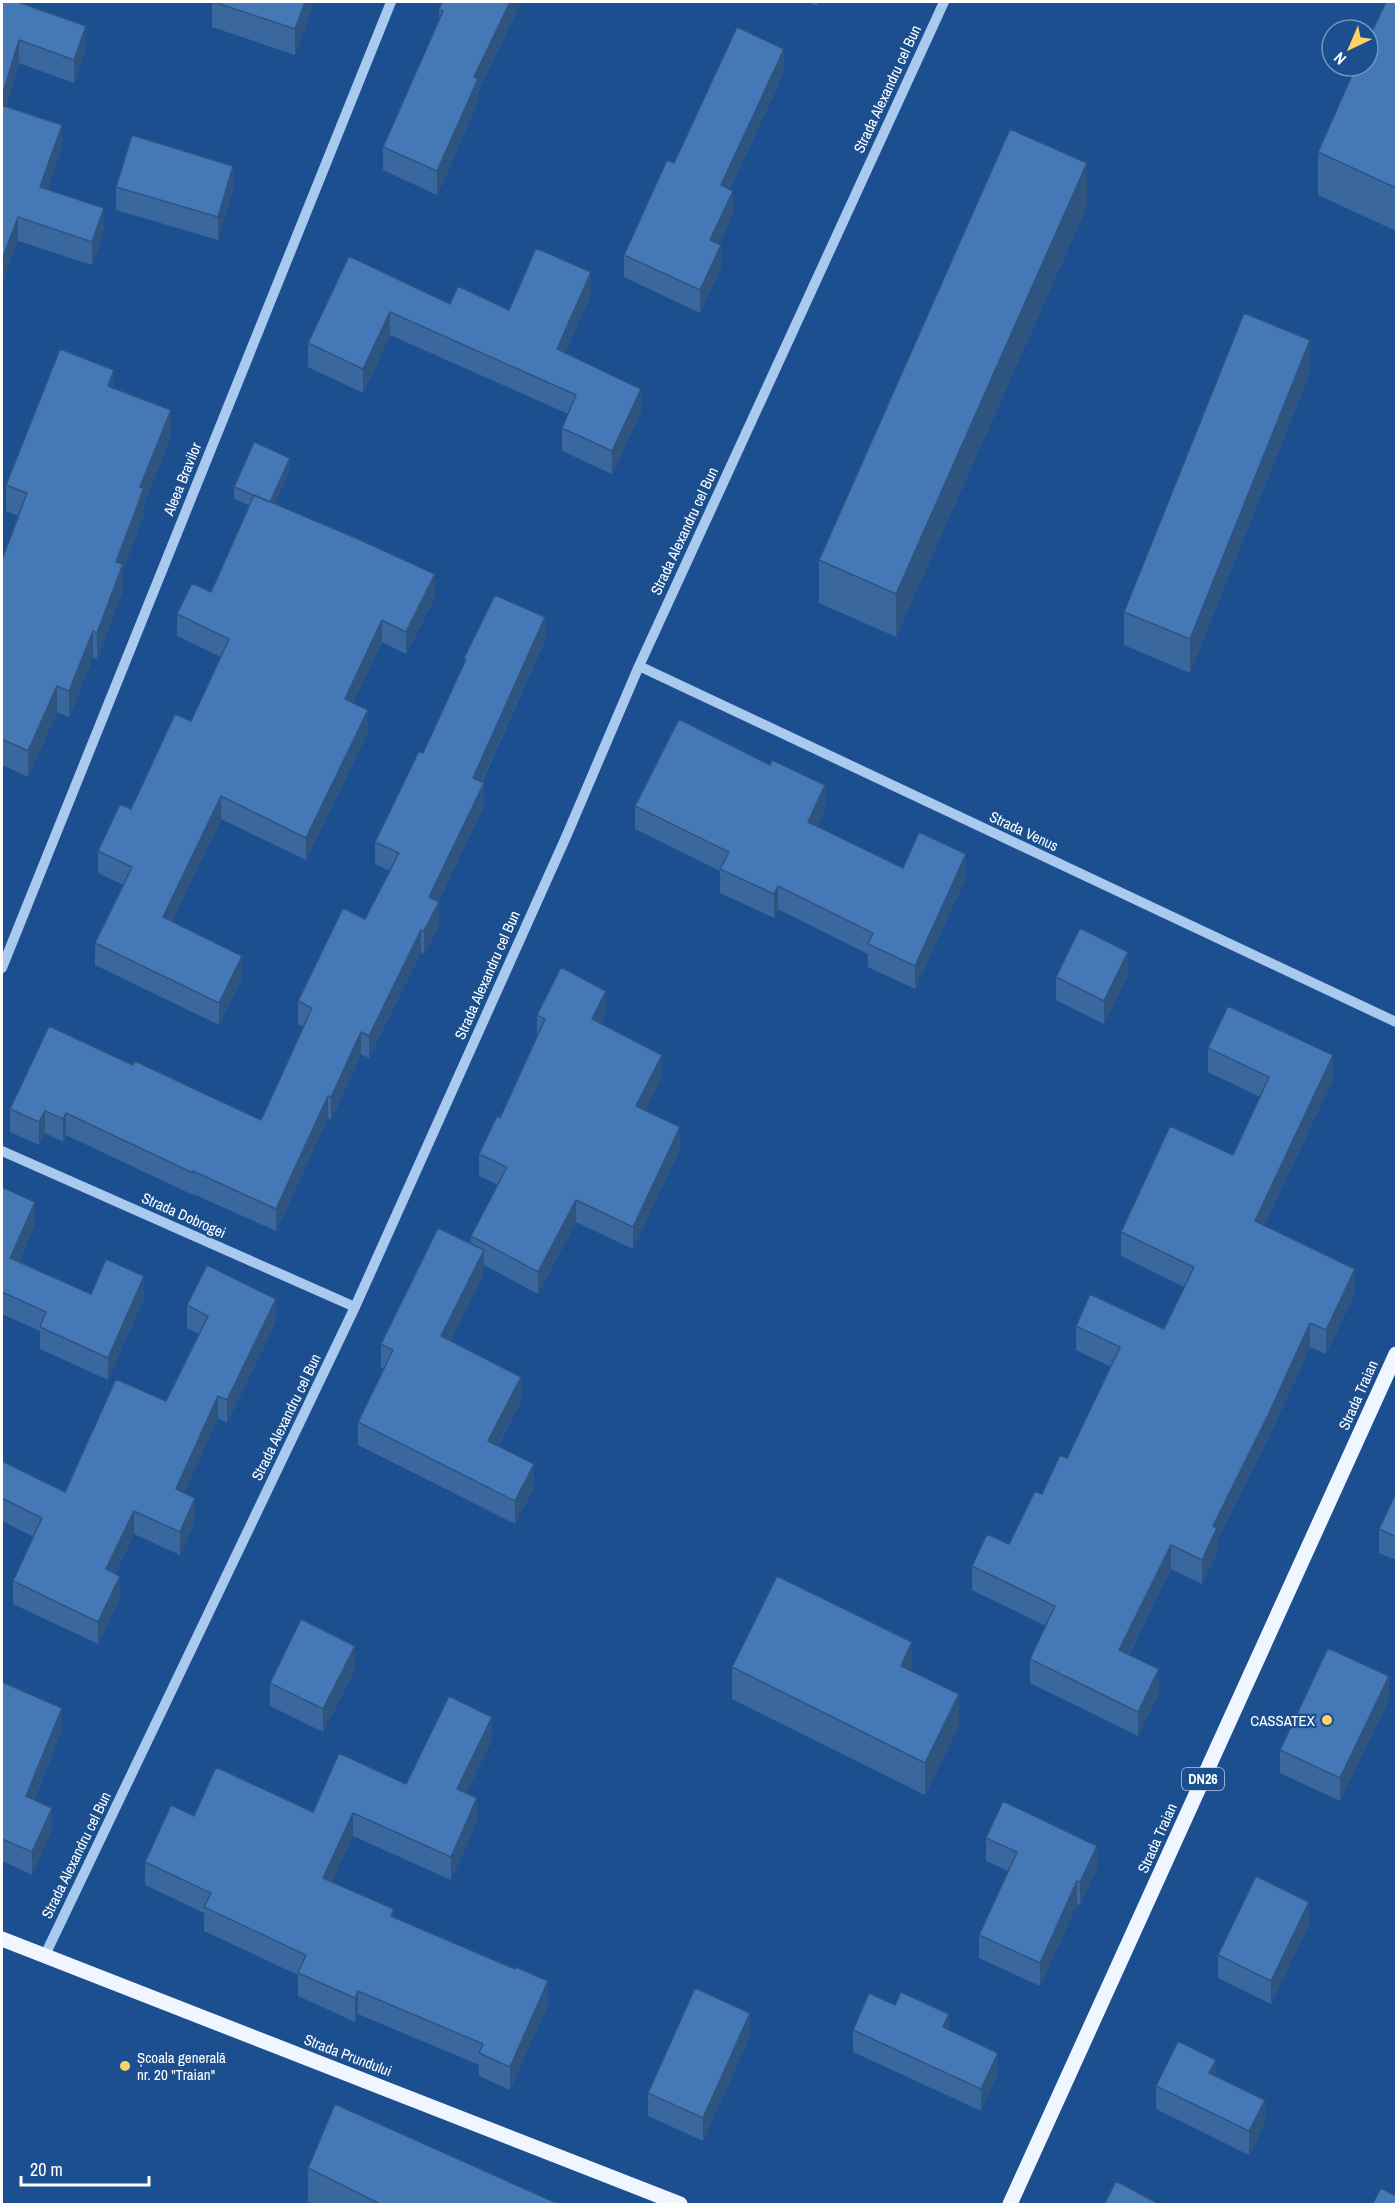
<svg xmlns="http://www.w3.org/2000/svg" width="1398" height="2206" viewBox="0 0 1398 2206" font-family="'Archivo Narrow',sans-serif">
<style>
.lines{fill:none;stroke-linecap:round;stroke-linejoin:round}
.minor{stroke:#a9c9ee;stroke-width:10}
.major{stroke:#f0f6ff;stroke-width:15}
.wall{fill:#3a679d}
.shaded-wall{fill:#305480}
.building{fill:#4478b7;stroke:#305480;stroke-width:1.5}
.poi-dot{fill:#ffd166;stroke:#1b4f8f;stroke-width:2}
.labels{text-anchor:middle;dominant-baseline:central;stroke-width:4.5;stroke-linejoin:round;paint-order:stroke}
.shield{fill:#1b4f8f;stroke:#bbcadd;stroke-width:1.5}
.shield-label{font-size:14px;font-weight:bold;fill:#fff}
.street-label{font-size:15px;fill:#fff;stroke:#1b4f8f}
.poi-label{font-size:15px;fill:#fff;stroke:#1b4f8f;text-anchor:end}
</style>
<rect width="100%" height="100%" fill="#1b4f8f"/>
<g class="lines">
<path class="minor" d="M639,666L1396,1022
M2,968L391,2
M2,1151L355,1307
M45,1955L355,1307L566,837L639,666L944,2"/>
<path class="major" d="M2,1939L680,2204
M1010,2204L1396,1354"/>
</g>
<path class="wall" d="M2,2L86,49L74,83L19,63L6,106L62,148L47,189L104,231L92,265L18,241L2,283Z
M212,2H314L295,55L212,27Z
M442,2H521L478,92V102L437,195L383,170V147L439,21V9Z
M807,2H819L817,6Z
M1396,2V231L1318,195V152Z
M784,72L730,189L733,214L719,244L721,268L700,313L624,277V255L674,163Z
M116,187L233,189L218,240L116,210Z
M1087,206L896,637L819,603V560Z
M349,256L450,304L509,310L591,295L565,353L641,412L612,474L562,451V428L568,414L390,335L363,393L308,367V343Z
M1310,373L1190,673L1124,645V612Z
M114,388L171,436L144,504V514L123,570V590L97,659L93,657L69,717L57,712L28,777L2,765V560L18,516L6,511V485Z
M290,470L275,503L435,596L406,654L382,642L353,703L368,732L306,860L221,819L172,921L242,978L219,1025L95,965V943L123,885L98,873V851L131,809L191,721L221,657L177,636V614L211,592L249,505L234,499V487Z
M545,640L482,782L484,806L438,902L439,925L424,954L421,952L369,1058L361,1054L331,1120L328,1118L276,1231L193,1194V1195L66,1135L63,1142L45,1133L39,1145L10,1132V1109L133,1065L261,1120L304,1027L298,1024V1001L365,919L390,871L375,864V842L423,753L464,664V658Z
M635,806L825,809L817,826L903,868L966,877L915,989L868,967V954L778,909L774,918L720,893V871L635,829Z
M1128,975L1104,1024L1056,1000V977Z
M606,1013L601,1023L662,1077L645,1110L680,1149L633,1249L576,1222L538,1294L484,1265V1273L450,1341L521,1400L498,1446L534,1487L515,1524L358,1445V1422L384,1369L381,1367V1344L471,1244V1236L498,1185L479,1176V1154L500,1118L537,1037V1015Z
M1208,1048L1333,1079L1264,1226L1355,1293L1326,1354L1310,1347L1269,1437L1217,1541V1552L1202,1584L1171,1569L1129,1655L1159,1693L1138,1736L1030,1683V1659L1046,1626L972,1590V1566L1009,1544L1067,1458L1111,1367L1076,1350V1326L1164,1329L1184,1287L1121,1256V1232L1233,1155L1260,1097L1208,1072Z
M2,1187L35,1224L19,1261L91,1294L144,1298L108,1380L40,1349V1331L2,1314Z
M187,1305L276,1321L227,1423L218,1418L184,1493L195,1521L180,1555L134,1534L115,1574L120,1598L98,1644L13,1604V1581L34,1537L2,1521V1461L65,1492L166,1401L199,1334L187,1328Z
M1396,1496V1560L1379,1553V1529Z
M732,1667L912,1671L959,1726L925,1795L732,1699Z
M355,1669L323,1732L270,1706V1683Z
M2,1682L62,1730L34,1800L52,1830L32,1875L2,1861Z
M1389,1699L1340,1801L1280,1773V1750Z
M492,1740L466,1793L477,1821L451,1880L353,1836L332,1881L548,2004L510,2090L479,2076V2065L358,2014L355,2022L298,1996V1975L204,1931V1913L145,1885V1862L194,1816L313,1812L406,1784Z
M986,1838L1097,1869L1080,1905L1077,1904L1040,1986L979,1958V1935L1008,1871L986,1861Z
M1309,1925L1271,2004L1218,1978V1955Z
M853,2030H949L998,2074L981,2111L853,2052Z
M750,2036L703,2141L648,2116V2093Z
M1216,2076L1265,2123L1249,2155L1156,2109V2086Z
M308,2168L561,2205H313L308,2202Z"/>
<path class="shaded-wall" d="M305,2H314L295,55V29Z
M510,2H521L478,92V102L437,195V171L474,77Z
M86,26V49L74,83V60Z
M19,40V63L2,119V96Z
M784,49V72L721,208V185Z
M62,125V148L40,210V187Z
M1087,163V206L896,637V594Z
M233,166V189L218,240V217Z
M733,191V214L710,263V240Z
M104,208V231L92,265V242Z
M18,217V241L2,283V260Z
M721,245V268L700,313V290Z
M591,272V295L557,372V349Z
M390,312V335L363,393V369Z
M1310,340V373L1190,673V639Z
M114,370V396L108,386Z
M641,389V412L612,474V451Z
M171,410V436L144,504V514L123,570V590L97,659V633L116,562L140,487Z
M290,458V470L270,515V503Z
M435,574V596L406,654V632Z
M545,617V640L473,800V778Z
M382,620V642L345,721V699Z
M93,631V657L69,717V691Z
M57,686V712L28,777V751Z
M368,710V732L306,860V838Z
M484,783V806L429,920V897Z
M825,785V809L808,845V822Z
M221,796V819L163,939V917Z
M966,854V877L915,989V966Z
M778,886V909L774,918V894Z
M439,902V925L424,954V931Z
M421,930V952L369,1058V1036Z
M1128,952V975L1104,1024V1001Z
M242,956V978L219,1025V1003Z
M606,991V1013L592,1041V1019Z
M361,1032V1054L331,1120V1097Z
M662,1055V1077L636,1129V1106Z
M1333,1055V1079L1255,1245V1221Z
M328,1096V1118L276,1231V1209Z
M45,1111V1133L39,1145V1122Z
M66,1113V1135L63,1142V1119Z
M680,1127V1149L633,1249V1227Z
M576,1200V1222L538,1294V1272Z
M35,1202V1224L10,1280V1258Z
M484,1250V1273L441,1359V1336Z
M1355,1269V1293L1326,1354V1330Z
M144,1276V1298L108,1380V1358Z
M276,1299V1321L227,1423V1400Z
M1310,1323V1347L1269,1437L1217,1541V1552L1202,1584V1560L1213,1526Z
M521,1377V1400L488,1464V1441Z
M218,1396V1418L176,1512V1489Z
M534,1464V1487L515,1524V1501Z
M195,1498V1521L180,1555V1532Z
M134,1511V1534L106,1592V1569Z
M1171,1545V1569L1119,1674V1650Z
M120,1576V1598L98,1644V1622Z
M912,1642V1674L901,1666Z
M355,1646V1669L323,1732V1709Z
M1159,1669V1693L1138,1736V1712Z
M1389,1676V1699L1340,1801V1778Z
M959,1694V1726L925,1795V1763Z
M62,1708V1730L26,1819V1796Z
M492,1717V1740L457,1812V1789Z
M477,1798V1821L451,1880V1857Z
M52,1808V1830L32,1875V1852Z
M353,1813V1836L323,1901V1878Z
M1097,1846V1869L1080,1905V1882Z
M1077,1881V1904L1040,1986V1963Z
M1309,1902V1925L1271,2004V1981Z
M548,1981V2004L510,2090V2067Z
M358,1991V2014L355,2022V1998Z
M750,2013V2036L703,2141V2118Z
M949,2014V2036L943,2027Z
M998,2053V2074L981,2111V2089Z
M1216,2060V2083L1209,2073Z
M1265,2100V2123L1249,2155V2131Z"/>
<path class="building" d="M2,2H18L86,26L74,60L19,40L2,96Z
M214,2H305L295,29Z
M442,2H510L474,77L478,79L437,171L383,147L443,11L439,9Z
M1386,2H1396V188L1318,152L1356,66H1368V40Z
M737,27L784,49L721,185L733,191L710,240L721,245L700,290L624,255L667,160L674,163Z
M2,105L62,125L40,187L104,208L92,242L18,217L2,260Z
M1010,129L1087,163L896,594L819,560Z
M132,135L233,166L218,217L116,187Z
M536,248L591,272L557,349L641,389L612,451L562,428L576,395L390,312L363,369L308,343L349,256L450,304L458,286L509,310Z
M1244,313L1310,340L1190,639L1124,612Z
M60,349L114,370L108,386L171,410L140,487L144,488L116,562L123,564L97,633L93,631L69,691L57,686L28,751L2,739V560L27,493L6,485Z
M254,442L290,458L270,502L234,487Z
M254,495L356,538L435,574L406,632L382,620L345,699L368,710L306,838L221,796L163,917L242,956L219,1003L95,943L132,867L98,851L120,804L131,809L175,714L191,721L229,639L177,614L192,583L211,592Z
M495,595L545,617L473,778L484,783L429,897L439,902L424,931L421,930L369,1036L361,1032L331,1097L328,1096L276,1209L193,1171V1173L66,1113L63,1119L45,1111L39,1122L10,1109L49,1026L133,1065L135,1061L261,1120L312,1008L298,1001L343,908L365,919L399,853L375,842L419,751L423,753L466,659L464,658Z
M679,719L770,765L772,760L825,785L808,822L903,868L919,832L966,854L915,966L868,944L873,933L778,886L774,894L720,869L729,852L635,806Z
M1080,928L1128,952L1104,1001L1056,977Z
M561,967L606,991L592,1019L662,1055L636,1106L680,1127L633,1227L576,1200L538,1272L471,1236L507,1167L479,1154L497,1116L500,1118L545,1019L537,1015Z
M1228,1006L1333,1055L1255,1221L1355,1269L1326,1330L1310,1323L1269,1413L1213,1526L1217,1528L1202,1560L1171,1545L1119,1650L1159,1669L1138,1712L1030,1659L1055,1606L972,1566L987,1534L1009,1544L1035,1491L1042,1494L1060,1455L1067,1458L1120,1347L1076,1326L1090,1294L1164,1329L1194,1267L1121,1232L1170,1126L1233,1155L1269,1077L1208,1048Z
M2,1187L35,1202L10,1258L91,1294L106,1259L144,1276L108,1358L40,1327L46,1312L2,1292Z
M438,1228L484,1250L441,1336L521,1377L488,1441L534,1464L515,1501L358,1422L393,1350L381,1344Z
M207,1265L276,1299L227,1400L218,1396L176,1489L195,1498L180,1532L134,1511L106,1569L120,1576L98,1622L13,1581L42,1518L2,1498V1461L65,1492L116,1379L166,1401L208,1316L187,1305Z
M1395,1495L1396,1496V1537L1379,1529Z
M777,1576L912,1642L901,1666L959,1694L925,1763L732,1667Z
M301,1619L355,1646L323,1709L270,1683Z
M1328,1648L1389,1676L1340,1778L1280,1750Z
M2,1682L62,1708L26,1796L52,1808L32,1852L2,1839Z
M449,1696L492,1717L457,1789L477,1798L451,1857L353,1813L323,1878L394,1909L391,1916L515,1969L516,1967L548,1981L510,2067L479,2053L483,2044L358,1991L355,1998L298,1973L306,1955L204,1907L211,1893L145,1862L171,1805L194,1816L216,1767L313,1812L339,1753L406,1784Z
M1003,1801L1097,1846L1080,1882L1077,1881L1040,1963L979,1935L1017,1852L986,1838Z
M1256,1876L1309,1902L1271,1981L1218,1955Z
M695,1988L750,2013L703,2118L648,2093Z
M901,1992L949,2014L943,2027L998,2053L981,2089L853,2030L869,1993L895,2005Z
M1178,2041L1216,2060L1209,2073L1265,2100L1249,2131L1156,2086Z
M335,2104L561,2205H382L308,2168Z
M1116,2181L1161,2205H1104Z
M1381,2188L1396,2196V2205H1372Z"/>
<g class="poi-dot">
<circle cx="1327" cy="1720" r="6"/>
<circle cx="125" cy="2066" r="6"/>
</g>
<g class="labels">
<rect class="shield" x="1182" y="1768" width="42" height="22" rx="4.5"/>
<g class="shield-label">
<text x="1203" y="1779">DN26</text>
</g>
<g class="street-label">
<text transform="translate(887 89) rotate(-65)">Strada Alexandru cel Bun</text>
<text transform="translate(182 479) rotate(-68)">Aleea Bravilor</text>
<text transform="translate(684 531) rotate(-65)">Strada Alexandru cel Bun</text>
<text transform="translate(1024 831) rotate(25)">Strada Venus</text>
<text transform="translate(487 975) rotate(-66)">Strada Alexandru cel Bun</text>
<text transform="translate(184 1215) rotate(24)">Strada Dobrogei</text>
<text transform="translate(1358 1395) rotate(-66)">Strada Traian</text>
<text transform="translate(286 1417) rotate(-64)">Strada Alexandru cel Bun</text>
<text transform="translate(1157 1838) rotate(-66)">Strada Traian</text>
<text transform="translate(76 1855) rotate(-64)">Strada Alexandru cel Bun</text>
<text transform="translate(348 2055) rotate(21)">Strada Prundului</text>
</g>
<g class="poi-label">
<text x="1315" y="1720">CASSATEX</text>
<text x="137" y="2057" text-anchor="start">Școala generală<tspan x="137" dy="17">nr. 20 "Traian"</tspan></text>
</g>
</g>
<rect width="1398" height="2206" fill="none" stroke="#ffffff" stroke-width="6"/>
<g transform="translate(1350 48) rotate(224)"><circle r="28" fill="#1b4f8f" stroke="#7695bc" stroke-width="1.5"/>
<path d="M0-4.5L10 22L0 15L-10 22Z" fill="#ffd166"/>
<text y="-9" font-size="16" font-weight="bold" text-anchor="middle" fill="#ffffff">N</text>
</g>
<path d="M21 2176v9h128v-9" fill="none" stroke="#ffffff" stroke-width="3"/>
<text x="30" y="2176" font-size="18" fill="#ffffff" stroke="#1b4f8f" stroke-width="4.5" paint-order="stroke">20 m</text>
</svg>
